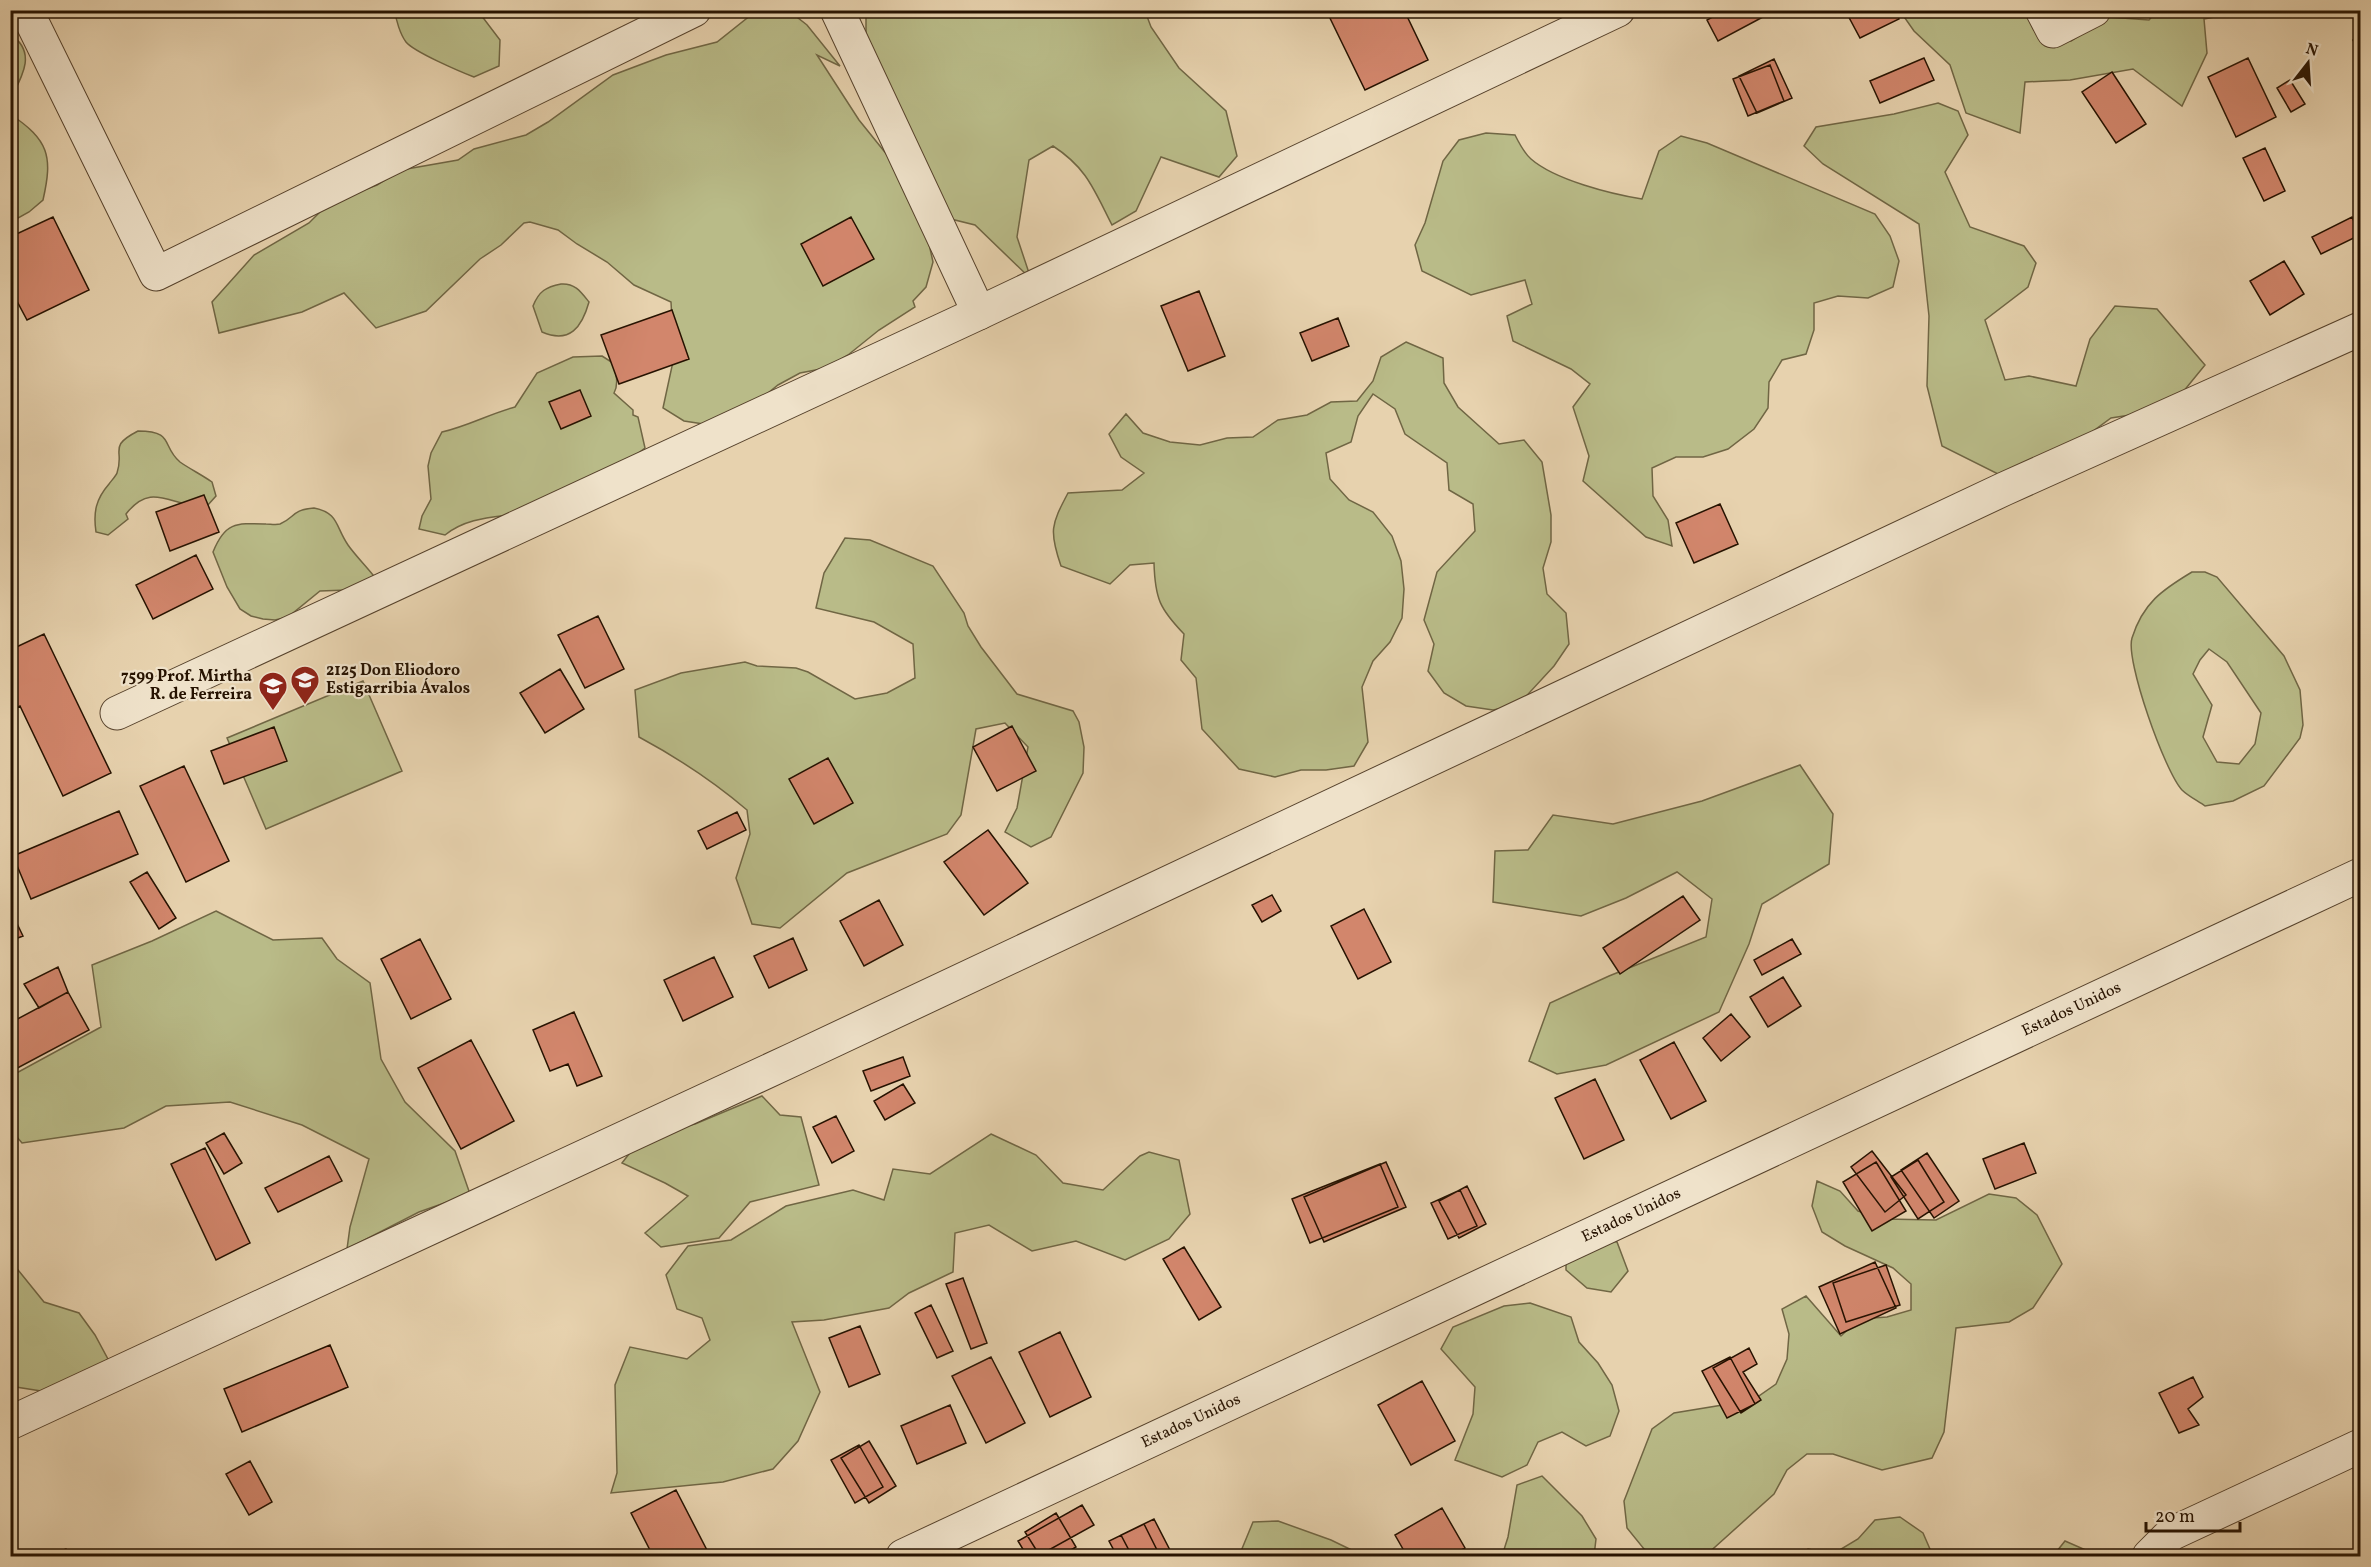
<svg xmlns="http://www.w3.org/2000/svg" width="2371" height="1567" viewBox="0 0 2371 1567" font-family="Vollkorn,serif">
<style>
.green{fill:#b9bb88;stroke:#706644;stroke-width:1.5;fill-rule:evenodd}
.building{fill:#d2866c;stroke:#261200;stroke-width:1.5}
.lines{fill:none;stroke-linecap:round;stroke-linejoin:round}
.minor-casing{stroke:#56422c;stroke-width:35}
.minor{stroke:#efe2ca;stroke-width:33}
.labels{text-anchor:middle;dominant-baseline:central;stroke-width:4.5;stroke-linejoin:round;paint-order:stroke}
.poi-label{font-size:16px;font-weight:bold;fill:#261200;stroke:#efe2ca;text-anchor:start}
.street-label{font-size:16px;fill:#261200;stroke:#efe2ca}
</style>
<rect width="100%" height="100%" fill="#e7d2ae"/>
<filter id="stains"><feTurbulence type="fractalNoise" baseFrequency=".00333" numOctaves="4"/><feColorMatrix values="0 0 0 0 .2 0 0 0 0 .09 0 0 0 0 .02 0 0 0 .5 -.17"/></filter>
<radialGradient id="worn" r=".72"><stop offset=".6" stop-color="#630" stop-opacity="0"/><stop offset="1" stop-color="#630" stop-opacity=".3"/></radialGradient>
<path class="green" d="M395,11H478L500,40L499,66L474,77C461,72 414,52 406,42C400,34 396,20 395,11Z
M756,11H789L807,25L840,66L817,55L859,120L892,161L927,235L933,262L926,287L913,301L915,307L879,330L848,355L826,368L800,373L778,385L736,419L710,425L684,421L663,408L674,357L671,302L634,285L607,262L577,244L558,230L530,222L524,223L501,245L480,259L426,311L376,328L344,293L302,312L219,333L212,302L254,255L309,223L329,203L377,185L401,170L458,160L474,149L526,135L548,122L613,75L666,55L717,42Z
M866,11H1145L1151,27L1179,68L1226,111L1237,156L1219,177L1161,157L1136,211L1112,225C1094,190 1087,168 1053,146L1029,160L1017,237L1031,279L975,225L951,219L866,63Z
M1900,11H2045L2071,41L2108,17L2149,20L2157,11H2246L2204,19L2207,53L2182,106L2133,69L2070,80L2025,82L2020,133L1966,113L1950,65L1914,31Z
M11,35C37,52 22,77 11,98Z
M1938,103L1958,111L1968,135L1945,172L1970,227L2024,246L2036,263L2028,287L1985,320L2005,380L2029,376L2076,386L2090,339L2115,306L2157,309L2205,365L2169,409L2111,418L2031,477L2008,479L1942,446L1927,386L1929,316L1919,224L1823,164L1804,146L1816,127L1894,114Z
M10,114C49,140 53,156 43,200L29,212L11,222Z
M1486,133L1515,135C1519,143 1524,153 1531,159C1555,180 1611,194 1642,199L1659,151L1681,136L1707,143L1875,214L1890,236L1899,261L1893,287L1868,298L1838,296L1814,303V330L1806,354L1782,360L1769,382L1768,408L1754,429L1728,449L1703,457H1676L1652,468L1653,496L1668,520L1672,546L1646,537L1583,481L1589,456L1573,407L1590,384L1571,369L1513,341L1507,316L1532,304L1525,280L1471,295L1422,271L1415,245L1425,223L1443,161L1459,140Z
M561,284C575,283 581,292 589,302C582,327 570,344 542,332L533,306C539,291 546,287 561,284Z
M1406,342L1443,358L1444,383L1458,407L1499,444L1524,440L1542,462L1551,515V542L1543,568L1547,594L1566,613L1569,644L1554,666L1518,705L1493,710L1466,706L1444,693L1428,671L1434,644L1424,620L1437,572L1475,531L1473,504L1449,490L1447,463L1405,434L1395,409L1373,394L1358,416L1351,442L1326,453L1330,479L1349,500L1373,512L1392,536L1401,561L1404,589L1402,618L1390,642L1373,661L1362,687L1368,742L1354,766L1326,770H1301L1275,777L1239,769L1202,729L1196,678L1181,660L1184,634C1160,609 1155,599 1154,563L1130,565L1110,584L1061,566C1049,531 1051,525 1068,493L1122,490L1144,473L1121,457L1109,434L1126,414L1143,433L1170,442L1200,445L1227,438L1253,437L1278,420L1307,415L1331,402L1357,401L1373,381L1381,357Z
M602,356L613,363C616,373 619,384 614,393L633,410V415L638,417L645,448C612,473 585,493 546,507C512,520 475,511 445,535L419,529L422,516L431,499L428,466L431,453L442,432C468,426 489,414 515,407L537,373L573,357Z
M138,431C175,431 161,446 180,462C190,469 202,475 212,482L216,496L207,506C172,509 153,479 126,514L128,519L108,535L96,532C93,512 96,499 109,484C111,481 116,476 117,473C125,450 107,447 138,431Z
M314,508C339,513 335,526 348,545C355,555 365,565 373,575L372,582L347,590L320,591L288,617L275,620L263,619L251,616L240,609L227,587L213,552C225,522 236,523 266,524C270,524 276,525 280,524C296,517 291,510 314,508Z
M845,538L870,540L933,566L964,613L968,626L981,647L1017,694L1073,711L1079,722L1084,747L1083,773L1051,837L1031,847L1005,832L1017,808L1028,747L1005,723L976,729L961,815L947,834L847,873L780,928L752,924L736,878L750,834L747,810C713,781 678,758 639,737L635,690L681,673L745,662L757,666L796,668L808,672L855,699L887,693L915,678L913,644L874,622L816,608L824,573Z
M2192,572H2205L2217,577L2284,656L2300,690L2303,725L2300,738L2264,786L2233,801L2205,806C2198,801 2188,796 2182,790C2165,772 2125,660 2132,638C2143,603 2162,590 2192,572ZM2209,649L2227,662L2261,713L2255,744L2239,764L2217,762L2203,737L2212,705L2193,674L2200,660Z
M363,681L402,771L266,829L227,738Z
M1800,765L1833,814L1829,864L1762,904L1749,944L1719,1012L1606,1065L1557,1074L1529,1061L1550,1003L1609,976L1706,937L1712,899L1677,872L1626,898L1581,916L1493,902L1495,851L1528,850L1553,815L1613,824L1702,801Z
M216,911L273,940L322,938L337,959L370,983L381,1059L405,1102L455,1151L470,1194L419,1212L347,1249L350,1227L369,1159L302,1125L230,1102L166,1106L124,1128L22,1143L11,1130V1076L101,1027L92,965L152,941Z
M762,1096L780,1115L801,1117L819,1185L750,1202L719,1238L661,1247L645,1233L688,1196L665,1183L622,1163L643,1136L695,1124Z
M991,1134L1036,1155L1063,1183L1103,1190L1140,1156L1149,1152L1179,1160L1190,1214L1169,1239L1125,1260L1076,1241L1032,1251L989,1225L955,1233L953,1272L909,1293L889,1308L824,1320L792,1322L820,1392L798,1441L773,1469L723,1482L611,1493L617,1473L615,1385L630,1347L687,1359L710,1340L702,1318L677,1309L666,1275L688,1246L731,1240L786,1206L853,1190L884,1200L893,1169L930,1174Z
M1817,1181L1840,1191L1858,1211L1885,1219L1936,1220L1989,1194L2016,1198L2037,1215L2062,1264L2033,1308L2009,1322L1956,1328L1944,1432L1932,1458L1882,1470L1833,1454H1807L1787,1470L1774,1494L1705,1556H1656L1644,1549L1627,1528L1624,1501L1652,1429L1674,1413L1753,1400L1776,1384L1787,1359L1789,1334L1782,1309L1806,1296L1841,1336L1859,1319L1887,1317L1911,1310V1284L1893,1268L1845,1246L1822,1232L1812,1206Z
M1589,1236L1617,1242L1628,1271L1611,1292L1587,1288L1566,1270V1244Z
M10,1260L44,1302L79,1313L95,1335L109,1361L60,1394L16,1387L11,1375Z
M1530,1303L1571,1317L1579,1342L1598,1363L1612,1385L1619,1411L1610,1436L1586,1446L1562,1432L1538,1442L1527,1465L1502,1477L1455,1460L1473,1414L1475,1387L1441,1349L1453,1327L1504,1306Z
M1542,1476L1582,1516L1596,1539L1594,1556H1502L1508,1537L1517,1485Z
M1900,1517L1923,1533L1933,1556H1801L1808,1549L1833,1554L1858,1539L1875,1520Z
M1278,1521L1331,1540L1364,1556H1239L1253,1522Z
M2065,1541L2095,1554L2096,1556H2053Z"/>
<path class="building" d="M1326,10H1404L1428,60L1365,90Z
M1725,10H1776L1718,41L1707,20Z
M1845,10H1895L1899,19L1860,38Z
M2360,36V54L2353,40Z
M1924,58L1934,80L1880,103L1870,81Z
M2248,58L2276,117L2236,137L2208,77Z
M1774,59L1792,98L1757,113L1739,76Z
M1770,65L1784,101L1748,116L1733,79Z
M2112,72L2146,124L2116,143L2082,92Z
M2290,80L2305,104L2291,112L2277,88Z
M2265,148L2285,191L2264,201L2243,158Z
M53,217L89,290L27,320L10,288V237Z
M851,217L874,259L823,286L801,244Z
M2352,217L2360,235L2321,254L2312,237Z
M2284,261L2304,294L2270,315L2250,281Z
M1199,291L1225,356L1188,371L1161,306Z
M672,310L689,359L619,384L601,335Z
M1338,318L1349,346L1312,361L1300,333Z
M580,390L591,416L561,429L549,402Z
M204,495L219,532L170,551L156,512Z
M1720,504L1738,544L1694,563L1676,523Z
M196,555L213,589L153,619L136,585Z
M598,616L624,669L585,688L558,635Z
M44,634L111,773L63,796L20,706L10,711V650Z
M560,669L584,709L545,733L520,693Z
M1012,726L1036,771L997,791L973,747Z
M274,727L287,761L224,784L211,751Z
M828,758L853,803L814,824L789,779Z
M184,766L229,861L186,882L140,786Z
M119,811L138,854L31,899L13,856Z
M737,812L746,830L707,849L698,831Z
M988,830L1028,883L984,915L944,862Z
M147,872L176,918L159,929L130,882Z
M1272,895L1281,911L1262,922L1252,905Z
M1683,896L1700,920L1620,974L1603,948Z
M879,900L903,945L864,966L840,921Z
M10,909L23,936L10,941Z
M1364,909L1391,962L1358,979L1331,926Z
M793,938L807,970L769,988L754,956Z
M420,939L451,999L411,1019L381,959Z
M1792,939L1801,954L1762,975L1754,960Z
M714,957L733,997L683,1021L664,980Z
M58,967L68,992L39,1008L24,984Z
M1783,977L1801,1006L1768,1027L1750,997Z
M68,992L89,1030L10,1072V1023Z
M574,1012L602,1076L577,1086L568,1064L550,1071L533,1030Z
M1731,1014L1750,1037L1721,1061L1703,1038Z
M471,1040L514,1121L461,1149L418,1068Z
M1674,1042L1706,1101L1671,1119L1640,1060Z
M903,1057L910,1076L871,1091L863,1071Z
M1595,1079L1624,1140L1584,1159L1555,1098Z
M903,1084L915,1103L885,1120L874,1101Z
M836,1116L854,1151L832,1163L813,1127Z
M224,1133L242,1163L224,1174L206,1143Z
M2024,1143L2036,1173L1995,1189L1983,1159Z
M205,1148L250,1243L216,1260L171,1164Z
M1872,1151L1906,1195L1885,1212L1851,1167Z
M1927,1153L1959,1201L1934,1218L1901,1170Z
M329,1156L342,1181L278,1212L265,1188Z
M1918,1160L1944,1202L1918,1219L1891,1177Z
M1386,1162L1406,1207L1324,1242L1304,1197Z
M1876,1162L1906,1211L1872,1231L1843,1182Z
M1380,1164L1398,1207L1310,1243L1292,1199Z
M1467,1186L1486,1224L1459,1238L1439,1201Z
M1460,1190L1477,1226L1448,1239L1431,1203Z
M1184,1247L1221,1307L1199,1320L1163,1259Z
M1875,1262L1896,1308L1840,1334L1819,1287Z
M1886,1265L1900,1305L1846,1322L1833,1283Z
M963,1278L987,1343L971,1349L946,1284Z
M931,1305L953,1351L937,1358L915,1313Z
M860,1326L880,1374L849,1387L829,1338Z
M1060,1332L1091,1397L1050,1417L1019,1352Z
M330,1345L348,1387L242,1432L224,1389Z
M1749,1348L1757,1364L1743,1372L1761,1400L1741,1413L1713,1368Z
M991,1357L1025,1423L986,1443L952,1376Z
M1730,1357L1755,1404L1727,1418L1702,1371Z
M2193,1377L2203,1397L2188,1409L2199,1425L2179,1433L2159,1393Z
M1422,1381L1455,1441L1411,1465L1378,1405Z
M950,1405L966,1443L917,1464L901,1426Z
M869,1441L896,1486L869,1503L841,1458Z
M859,1445L883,1487L855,1503L831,1460Z
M250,1461L272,1502L249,1515L226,1474Z
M676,1490L710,1556H653L631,1513Z
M1082,1505L1094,1525L1038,1556H1027L1018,1541Z
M1442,1508L1465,1548L1451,1556H1407L1395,1535Z
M1056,1513L1076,1547L1061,1556H1040L1025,1532Z
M1154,1519L1173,1556H1132L1121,1535Z
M1144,1524L1160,1556H1117L1109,1541Z
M66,1549L70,1556H49Z"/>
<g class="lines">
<g class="minor-casing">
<g id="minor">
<path d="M26,10L156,274L694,10"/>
<path d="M837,10L979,313"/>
<path d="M2042,10L2053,31L2094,10"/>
<path d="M117,713L979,313L1618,10"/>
<path d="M10,1423L794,1059L2004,489L2360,329"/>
<path id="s1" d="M903,1556L2360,875"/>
<path d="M2149,1556L2171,1534L2360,1446"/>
</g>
</g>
<use href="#minor" class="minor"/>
</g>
<defs>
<g id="school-pin" transform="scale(1.5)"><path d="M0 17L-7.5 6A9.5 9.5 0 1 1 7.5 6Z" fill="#8f2418" stroke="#efe2ca"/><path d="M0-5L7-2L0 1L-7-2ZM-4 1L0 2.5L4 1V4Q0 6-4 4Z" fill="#fff"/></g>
</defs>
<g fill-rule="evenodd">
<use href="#school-pin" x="305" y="680"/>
<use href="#school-pin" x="273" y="686"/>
</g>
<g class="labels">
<g class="poi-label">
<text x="326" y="671">2125 Don Eliodoro<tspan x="326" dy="18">Estigarribia Ávalos</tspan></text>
<text x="252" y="677" text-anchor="end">7599 Prof. Mirtha<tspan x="252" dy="18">R. de Ferreira</tspan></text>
</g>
<g class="street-label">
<text stroke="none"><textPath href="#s1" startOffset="1290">Estados Unidos</textPath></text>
<text stroke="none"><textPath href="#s1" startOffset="804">Estados Unidos</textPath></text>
<text stroke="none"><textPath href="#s1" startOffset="318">Estados Unidos</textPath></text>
</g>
</g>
<rect width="2371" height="1567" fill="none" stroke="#e7d2ae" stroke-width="36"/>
<rect x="12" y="12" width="2347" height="1543" fill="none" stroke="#261200" stroke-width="3"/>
<rect x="18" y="18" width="2335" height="1531" fill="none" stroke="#261200" stroke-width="1.5"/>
<g transform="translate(2308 63) rotate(17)" stroke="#efe2ca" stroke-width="4.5" paint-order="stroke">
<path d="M0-4.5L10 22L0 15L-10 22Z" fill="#261200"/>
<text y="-9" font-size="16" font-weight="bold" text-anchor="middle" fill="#261200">N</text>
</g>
<path d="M2146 1522v9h94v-9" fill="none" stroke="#261200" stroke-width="3"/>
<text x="2155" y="1522" font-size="18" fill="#261200" stroke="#efe2ca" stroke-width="4.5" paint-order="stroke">20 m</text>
<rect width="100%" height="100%" filter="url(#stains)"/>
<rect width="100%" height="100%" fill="url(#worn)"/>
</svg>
